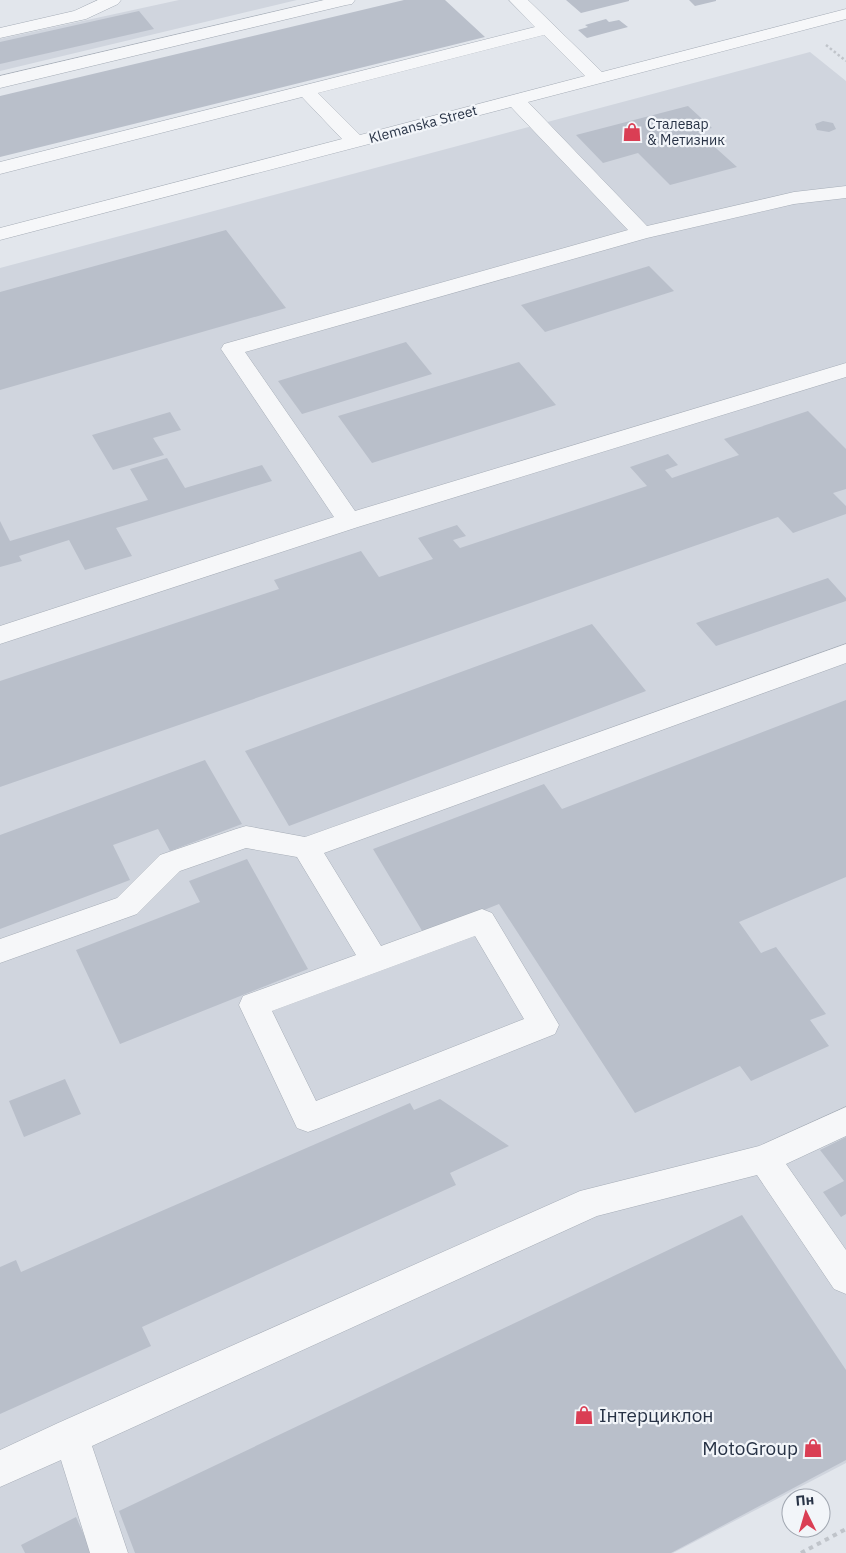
<svg xmlns="http://www.w3.org/2000/svg" width="846" height="1553" viewBox="0 0 846 1553" font-family="'IBM Plex Sans',sans-serif">
<style>
.built{fill:#d0d5de}
.building{fill:#b9bfca}
.lines{fill:none;stroke-linecap:round;stroke-linejoin:round}
.minor-casing{stroke:#a6adb7;stroke-width:1}
.path-far1{stroke:#c0c4ca;stroke-width:2.5;stroke-dasharray:2.5 2.5;stroke-linecap:butt}
.path{stroke:#c0c4ca;stroke-width:4;stroke-dasharray:4.5 4.5;stroke-linecap:butt}
.minor{fill:#f6f7f9;fill-rule:evenodd}
.labels{text-anchor:middle;dominant-baseline:central;stroke-width:4.5;stroke-linejoin:round;paint-order:stroke}
.far-street-label{font-size:14px;fill:#283346;stroke:#f2f5f9}
.far-poi-label{font-size:14px;fill:#283346;stroke:#f2f5f9;text-anchor:start}
.near-poi-label{font-size:19px;fill:#283346;stroke:#f2f5f9;text-anchor:start}
</style>
<rect width="100%" height="100%" fill="#e2e6ec"/>
<path class="built" d="M179,0H297L0,71V39Z
M810,52L846,81V1463L673,1553H0V268Z"/>
<path class="building" d="M404,0H445L485,37L0,157V96Z
M566,0H629V1L581,13Z
M689,0H716V1L695,6Z
M139,11L154,29L0,64V42Z
M606,19L609,22L619,20L628,27L587,38L578,30L588,27L585,25Z
M688,106L712,128L698,132L737,167L670,185L638,153L603,163L576,135Z
M823,121L833,123L836,129L829,132L817,130L815,124Z
M226,230L286,308L0,390V292Z
M649,266L674,291L545,332L521,305Z
M406,342L432,374L302,414L278,381Z
M519,362L556,405L372,463L338,416Z
M808,411L846,449V489L833,493L846,506V514L793,533L778,517L0,787V681L279,589L274,580L361,551L379,577L433,559L418,538L457,525L466,536L453,540L460,548L647,486L630,467L668,454L678,465L665,470L672,478L739,455L724,439Z
M170,412L181,430L153,438L164,455L113,470L92,435Z
M167,458L185,488L262,465L272,481L116,528L132,556L85,570L69,540L19,556L22,561L0,567V521L10,541L148,500L130,469Z
M828,578L846,598V601L716,646L696,623Z
M592,624L646,691L289,826L245,751Z
M846,700V877L739,922L761,953L776,947L826,1014L810,1020L829,1046L751,1081L740,1066L635,1113L499,904L424,934L373,849L544,784L562,809Z
M205,760L242,824L170,851L158,829L113,845L130,880L0,929V835Z
M247,859L308,969L120,1044L76,950L200,902L189,881Z
M65,1079L81,1114L24,1137L9,1101Z
M440,1099L509,1146L450,1173L456,1185L142,1327L151,1346L0,1414V1267L16,1260L21,1272L410,1103L414,1110Z
M846,1137V1214L841,1217L823,1192L844,1181L820,1150Z
M742,1215L846,1370V1460L671,1553H135L119,1511Z
M76,1517L92,1553H25L21,1545Z"/>
<g class="lines">
<g class="minor-casing">
<path id="minor" d="M98,0H121L118,4L86,19L0,38V28L74,11Z
M324,0H355L352,4L346,5L0,88V76Z
M509,0H528L602,72L846,9V19L528,102L647,226L794,192L846,186V198L794,204L647,238L245,352L355,511L846,363V377L358,527L0,644V626L334,517L221,349L224,344L628,230L511,107L0,240V228L342,139L302,97L0,174V162L535,27ZM544,35L585,76L360,135L318,93Z
M846,644V663L324,853L381,946L482,909L492,913L559,1025L555,1034L319,1128L308,1132L297,1128L239,1005L243,996L356,955L297,857L246,848L180,871L137,914L0,963V939L117,898L160,855L236,829L246,826L305,837ZM475,936L524,1019L316,1101L272,1011Z
M846,1107V1136L786,1164L846,1250V1294L834,1289L757,1175L597,1216L92,1446L128,1553H90L61,1460L0,1487V1450L58,1423L580,1191L759,1146Z"/>
</g>
<path class="path-far1" d="M826,45L846,61"/>
<path class="path" d="M801,1553L846,1529"/>
<use href="#minor" class="minor"/>
</g>
<defs>
<g id="shop-bare" transform="scale(1.5)"><path d="M-5-2.5h2.3a2.7 3.5 0 0 1 5.4 0H5L5.5 6h-11ZM-1.5-2.5h3a1.5 2.3 0 0 0-3 0Z" fill="#da3e54" stroke="#f2f5f9" stroke-width="2.5" paint-order="stroke"/></g>
</defs>
<g fill-rule="evenodd">
<use href="#shop-bare" x="632" y="132"/>
<use href="#shop-bare" x="584" y="1415"/>
<use href="#shop-bare" x="813" y="1448"/>
</g>
<g class="labels">
<g class="far-street-label">
<text transform="translate(423 124) rotate(-15)">Klemanska Street</text>
</g>
<g class="far-poi-label">
<text x="647" y="124">Сталевар<tspan x="647" dy="16">&amp; Метизник</tspan></text>
</g>
<g class="near-poi-label">
<text x="599" y="1415">Інтерциклон</text>
<text x="798" y="1448" text-anchor="end">MotoGroup</text>
</g>
</g>
<g transform="translate(806 1513) rotate(355)"><circle r="24" fill="#f2f5f9" stroke="#a1a7b1"/>
<path d="M0-4L9 19L0 12L-9 19Z" fill="#da3e54"/>
<text y="-8" font-size="14" font-weight="bold" text-anchor="middle" fill="#283346">Пн</text>
</g>
</svg>
